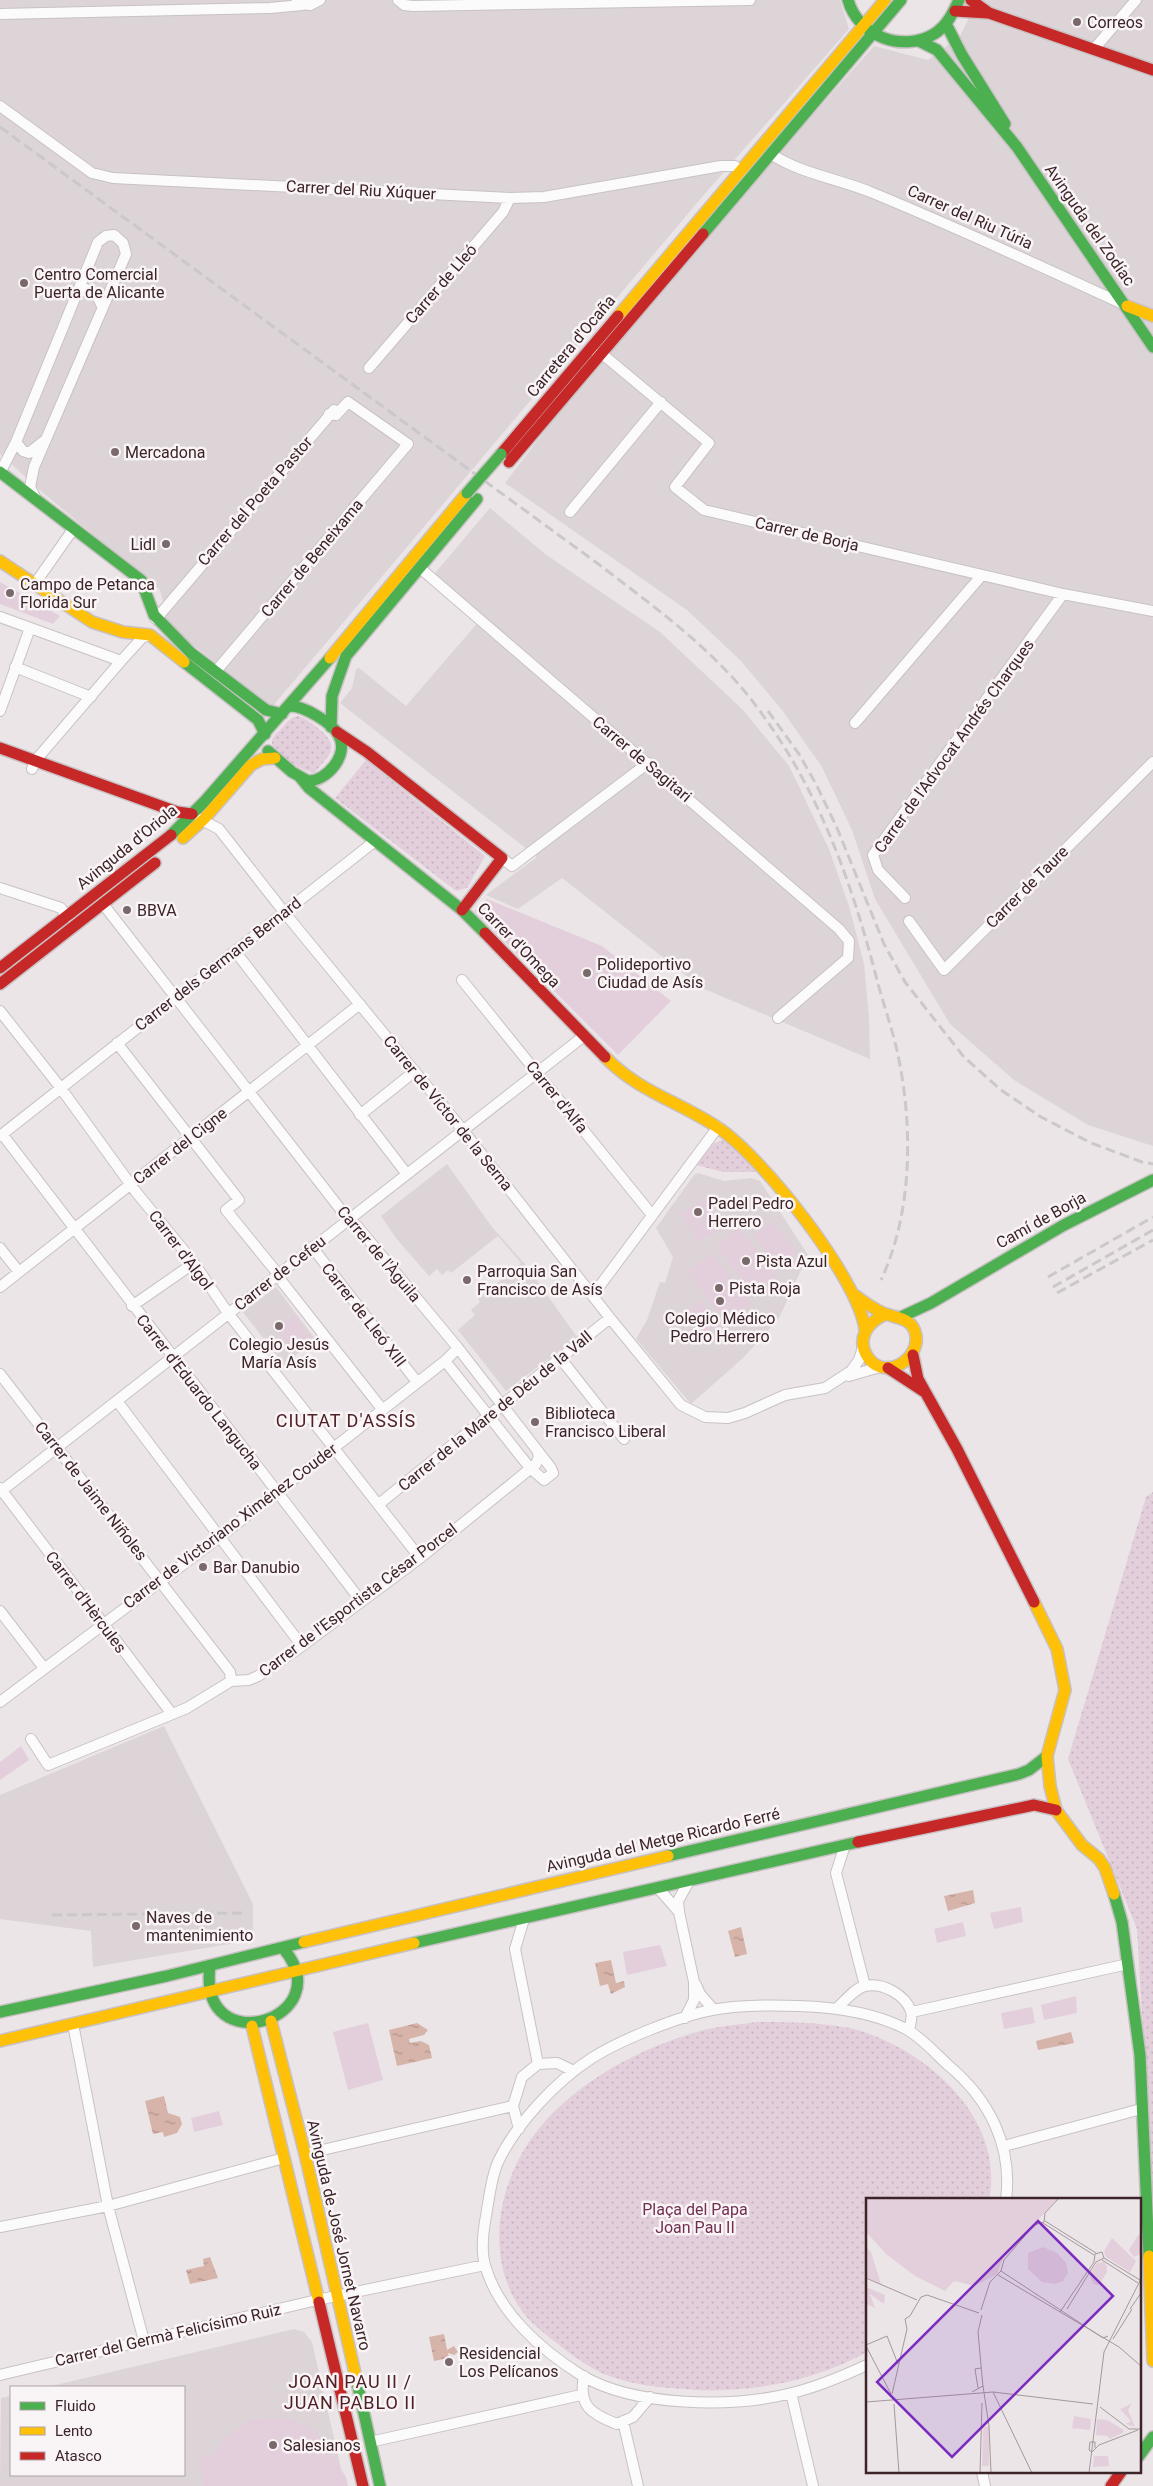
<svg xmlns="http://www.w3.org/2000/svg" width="1153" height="2486" viewBox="0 0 1153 2486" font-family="Roboto,sans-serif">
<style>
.built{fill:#dcd4d7}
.grass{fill:url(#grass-dots)}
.pitch{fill:#e3cfdb}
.water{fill:url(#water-ripples)}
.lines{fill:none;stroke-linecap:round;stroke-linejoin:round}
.street-casing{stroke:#c8c2c4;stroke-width:12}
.fast-casing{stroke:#c8c1c3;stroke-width:14}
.slow-casing{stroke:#c8c1c3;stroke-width:14}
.jam-casing{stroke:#c8c1c3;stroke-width:14}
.street{stroke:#fcfbfc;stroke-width:10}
.fast{stroke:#4caf50;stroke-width:11}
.slow{stroke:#ffc107;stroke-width:11}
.jam{stroke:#c62828;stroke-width:11}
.rail{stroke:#ccc7c9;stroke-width:3;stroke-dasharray:10 5;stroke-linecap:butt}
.fast-bridge-casing{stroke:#cac1c4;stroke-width:14;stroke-linecap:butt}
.fast-bridge{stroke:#4caf50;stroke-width:11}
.poi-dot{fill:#7a686b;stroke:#f9f4f6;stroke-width:2}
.labels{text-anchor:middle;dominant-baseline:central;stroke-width:5;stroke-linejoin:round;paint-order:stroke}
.poi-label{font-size:16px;fill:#3d2428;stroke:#f9f4f6;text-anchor:start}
.street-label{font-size:16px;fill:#3d2428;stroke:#f9f4f6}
.park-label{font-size:16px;fill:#732f51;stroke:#f9f4f6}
.neighbourhood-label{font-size:18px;letter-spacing:1px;fill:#4f2026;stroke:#f9f4f6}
.inset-road{fill:none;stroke:#a5989b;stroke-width:1}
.view{fill:#7b2cbf;fill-opacity:0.15;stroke:#7b2cbf;stroke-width:2.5}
.inset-edge{fill:none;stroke:#3d2428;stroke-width:2.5}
</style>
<defs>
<pattern id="grass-dots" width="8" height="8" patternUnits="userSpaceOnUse" patternTransform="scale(1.25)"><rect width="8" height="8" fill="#e3cfdb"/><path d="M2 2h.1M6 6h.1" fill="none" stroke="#c4b2bc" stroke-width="1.8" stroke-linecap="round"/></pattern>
<pattern id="water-ripples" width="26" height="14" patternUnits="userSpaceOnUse" patternTransform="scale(1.25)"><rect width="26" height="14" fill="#d7b4a9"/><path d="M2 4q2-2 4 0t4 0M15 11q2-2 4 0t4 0" fill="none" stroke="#b0928a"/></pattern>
</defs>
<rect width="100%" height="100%" fill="#ebe5e8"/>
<path class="built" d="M0,0H840L849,29L702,197L272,707L169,626L160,590L42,492L0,454Z
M978,0H1153V1146L1088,1125L1014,1080L950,1024L875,899L852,830L822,767L782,710L741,661L687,610L505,483L566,403L785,146L874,46L928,60L960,36Z
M490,508L545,554L660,632L742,709L789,766L829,849L849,906L864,964L869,1017L870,1059L702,988L562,878L518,909L486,895L537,857L340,703L352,688L356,669L359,668L406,706L480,620L431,578Z
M447,1164L492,1227L525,1264L577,1337L506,1391L458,1330L475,1315L471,1310L480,1302L478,1299L521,1263L498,1236L451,1273L448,1270L442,1275L437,1269L429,1276L396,1238L381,1216Z
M698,1173L724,1181L751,1178L760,1181L808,1255L779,1318L743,1358L691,1404L636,1339L647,1320L660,1282L665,1283L673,1257L656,1228L694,1175Z
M276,1287L315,1339L284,1365L243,1312Z
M164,1726L253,1904V1940L93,1967L91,1931L0,1919V1795Z
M294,2329L304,2332L312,2342L345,2486H0L1,2398L11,2396V2475H184V2387H47Z"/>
<path class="grass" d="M298,716C306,718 311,723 318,728C341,747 331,753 315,772C306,774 272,753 272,743C272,736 278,732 283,727C288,721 290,718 298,716Z
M366,760L485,856L467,888L456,891L335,798Z
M725,1139L761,1172H723L696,1165L714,1143Z
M1153,1492V2205L1137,1929L1068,1759L1146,1497Z
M757,2022C788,2022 837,2022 867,2033C934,2057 1005,2122 989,2200H867V2352C817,2380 753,2393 696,2390C671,2388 643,2387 619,2379C596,2373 577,2359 559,2345C547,2335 531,2324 522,2311C483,2257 498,2180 537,2131C577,2081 640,2048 700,2031C718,2026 738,2025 757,2022Z"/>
<path class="pitch" d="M0,582L60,616L53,624L0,604Z
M487,899L602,946L671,1001L618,1055L474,911Z
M707,1198L714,1212L688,1226L681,1213Z
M715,1213L723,1227L697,1242L690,1228Z
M772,1221L797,1252L779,1267L753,1236Z
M738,1227L776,1275L752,1293L716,1246Z
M712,1253L752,1304L726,1323L687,1272Z
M701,1300L718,1324L704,1335L686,1312Z
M294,1315L312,1340L294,1354L276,1328Z
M21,1746L29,1760L0,1780V1762Z
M1021,1907L1023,1922L994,1929L990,1913Z
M963,1922L966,1936L937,1943L934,1929Z
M660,1945L667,1966L627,1975L623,1952Z
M1076,1996L1077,2013L1044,2020L1041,2005Z
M1032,2007L1035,2023L1004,2029L1001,2013Z
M368,2023L383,2080L348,2090L333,2032Z
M219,2111L223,2125L194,2132L191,2118Z
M287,2418L316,2430L346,2477L348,2486H204L199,2459L214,2453L227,2436L252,2419Z"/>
<path class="water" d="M973,1890L975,1903L948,1911L944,1896Z
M741,1927L747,1954L735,1957L728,1931Z
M611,1960L616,1983L624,1981L625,1987L611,1994L608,1984L600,1986L595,1963Z
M417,2023L428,2030L424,2035L409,2039L410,2043L421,2041L429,2045L432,2058L397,2066L389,2030Z
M1071,2032L1074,2043L1038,2050L1036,2041Z
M164,2096L168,2113L180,2117L182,2124L177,2133L164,2137L163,2132L153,2134L145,2101Z
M210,2257L218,2278L190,2284L186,2270L204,2266L203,2259Z
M444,2334L447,2350L454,2346L458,2352L454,2355L448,2353L449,2358L434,2361L429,2337Z"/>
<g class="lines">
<g class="street-casing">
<path id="street" d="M398,0L404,5L413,6L750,0
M296,3L310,5L320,0
M0,14L270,8L302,5
M1094,49L1136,0
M0,106L92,173L113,178L510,198L544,197L721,166H735L741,171
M771,154C801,174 840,179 873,193C958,228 1040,266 1123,304
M76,294L86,289C95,292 98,297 102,306
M597,354L601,353L709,443L675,487L704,510L1063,594L1153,611
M369,368L503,212L510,198
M16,442L23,451L29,453L44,441
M0,473L16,442L98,242L106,236L114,235L123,243L126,254L34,467L30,487L35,497
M570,512L661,402
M420,568L839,929L849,941L848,958L778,1018
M34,585L74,528
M0,617L121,661
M156,619L334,410
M15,667L91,697
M216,671L408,444L348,402L336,415L329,414
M0,711L30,628
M855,723L982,575
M32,769L35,761L121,661L142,638L149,635
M200,819L219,829L284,912L462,1129L610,1318L681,1405L705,1417L728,1418L745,1413L785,1395L825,1388L851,1371L859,1360L863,1347
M502,858L512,866L648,763
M0,888L61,908L67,917
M905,898L878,870L873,855L1063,594
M103,904L348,1219L357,1226L458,1348L551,1468L553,1473L544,1480L530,1468L445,1361
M909,921L944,970L1153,762
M235,951L406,1173
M462,980L652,1215
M0,1011L60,1087L136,1192L194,1263L228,1313L420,1558
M117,1043L239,1200L226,1210L278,1274L283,1283L382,1409
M360,1115L415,1071
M2,1134L361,1601
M0,1136L375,841
M312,1247L417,1382
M0,1248L19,1272
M0,1287L360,1004
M593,1295L718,1127
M132,1306L194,1263
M561,1359L624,1439
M0,1374L230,1672L231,1681
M849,1376L880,1367
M117,1401L302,1646
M0,1488L172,1714
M0,1492L584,1036
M379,1504L610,1318
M0,1611L44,1668
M0,1702L221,1536L445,1361L458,1348
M31,1739L48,1765L187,1708L231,1681L249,1680L258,1676L302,1646L420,1558L536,1464L539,1457L538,1453
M845,1845L836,1873L865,1986
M658,1888L679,1912L678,1901L689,1881
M679,1912L694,1982V2000L685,2018
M524,1919L515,1949L538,2064
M696,1985L700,1994L713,2009
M837,2008C845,2001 855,1988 865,1986C883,1982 905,1995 911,2011C913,2016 910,2025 909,2031
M912,2012L1128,1964
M73,2024L108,2206L144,2341
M519,2129L513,2106L522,2077L538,2064L557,2063L574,2071
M1004,2146L1141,2109
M305,2154L513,2106
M0,2227L108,2206L284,2158
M867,2365C843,2376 817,2387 792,2393C733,2408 634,2407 581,2375C541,2350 498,2312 485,2265C481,2251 483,2232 486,2216C489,2199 491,2178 498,2162C516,2124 556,2081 592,2058C620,2040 680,2016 712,2010C738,2005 772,2005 798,2006C835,2007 873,2012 906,2029C921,2037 935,2053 948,2065C989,2099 1013,2146 1006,2200
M0,2375L317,2300L485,2265
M584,2376C578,2406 591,2414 617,2424L633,2417L650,2397
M791,2393L813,2486
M623,2421L638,2486
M370,2442L581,2395
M982,2472L985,2486"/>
</g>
<g class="fast-casing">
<path id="fast" d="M848,0C858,36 902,53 934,34C947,26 953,13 959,0
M946,24L962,55L1005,124
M919,41L937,50L1017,147L1153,347
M703,234L901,0
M0,472L141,580L154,615L191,653L266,710L282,714
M184,662L258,720L265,734
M331,727L332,696L346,656L477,499
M268,751L292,772L308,781C327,781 349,755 339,736C333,723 304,706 290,706
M300,777L309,788L462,910L485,933
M171,835L204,802L330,658
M901,1317L931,1303L1064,1225L1153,1180
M668,1856L1019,1774L1029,1770L1047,1756
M1114,1894L1122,1922L1140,2055L1149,2256
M414,1943L858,1842
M210,1966C197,2064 343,2019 283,1948
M0,2012L167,1976L304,1942
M357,2382L380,2486
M1139,2456L1153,2437"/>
</g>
<g class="slow-casing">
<path id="slow" d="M1127,306L1153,316
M618,316L885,0
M0,561L92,622L123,632L150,635L184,662
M330,658L467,493
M183,838L204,819L251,765L262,759L275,758
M605,1057C639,1092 678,1101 717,1127C761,1155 858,1278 865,1329
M852,1293C861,1300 870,1307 881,1312C895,1319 913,1316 916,1336C919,1360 886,1380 869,1359C855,1340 867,1322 886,1314
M1034,1602L1057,1649L1065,1690L1047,1756L1050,1786L1056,1810L1082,1845L1099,1859L1105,1868L1114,1894
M304,1942L668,1856
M271,2021L305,2154L357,2382
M252,2026L319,2302
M0,2041L414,1943
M1149,2256L1153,2361"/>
</g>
<g class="jam-casing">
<path id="jam" d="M971,0L989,13L1153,70
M955,11L988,13
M501,454L618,316
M509,462L703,234
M337,732L367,752L502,858L462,910
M0,748L177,812L192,814
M485,933L605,1057
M0,968L171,835
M0,984L155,863
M913,1355L918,1379L957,1449L1034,1602
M888,1368L923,1391
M858,1842L1034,1805L1056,1810
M319,2302L363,2486
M1111,2486L1121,2472"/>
</g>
<use href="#street" class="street"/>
<use href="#fast" class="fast"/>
<use href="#slow" class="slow"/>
<use href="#jam" class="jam"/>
<path class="rail" d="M0,127L597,563C649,603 704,642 746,693C815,779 850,875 877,980C884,1007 894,1033 899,1060C913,1130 912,1214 881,1280
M768,711L799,754L817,786L837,828L884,944L905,982L964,1057L1001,1090L1041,1117L1091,1143L1142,1162L1153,1164
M1048,1277L1153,1217
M1053,1287L1153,1230
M1057,1293L1153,1240
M52,1915L247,1913"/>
<g class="fast-bridge-casing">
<path id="fast-bridge" d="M467,493L501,454"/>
</g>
<use href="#fast-bridge" class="fast-bridge"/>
</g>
<g class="poi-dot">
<circle cx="1077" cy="22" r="5"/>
<circle cx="24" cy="283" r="5"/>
<circle cx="115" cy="452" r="5"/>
<circle cx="166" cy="544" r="5"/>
<circle cx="10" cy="593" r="5"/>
<circle cx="127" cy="910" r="5"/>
<circle cx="587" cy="973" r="5"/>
<circle cx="698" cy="1212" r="5"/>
<circle cx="746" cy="1261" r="5"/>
<circle cx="467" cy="1280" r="5"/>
<circle cx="719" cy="1288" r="5"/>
<circle cx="720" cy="1301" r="5"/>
<circle cx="279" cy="1326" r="5"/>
<circle cx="535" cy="1422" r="5"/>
<circle cx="203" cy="1567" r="5"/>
<circle cx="136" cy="1926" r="5"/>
<circle cx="449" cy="2362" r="5"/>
<circle cx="273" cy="2445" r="5"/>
</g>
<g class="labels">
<g class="poi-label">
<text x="1087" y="22">Correos</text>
<text x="34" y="274">Centro Comercial<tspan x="34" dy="18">Puerta de Alicante</tspan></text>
<text x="125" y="452">Mercadona</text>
<text x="156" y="544" text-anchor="end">Lidl</text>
<text x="20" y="584">Campo de Petanca<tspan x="20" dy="18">Florida Sur</tspan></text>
<text x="137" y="910">BBVA</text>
<text x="597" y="964">Polideportivo<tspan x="597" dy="18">Ciudad de Asís</tspan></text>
<text x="708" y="1203">Padel Pedro<tspan x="708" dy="18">Herrero</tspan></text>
<text x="756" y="1261">Pista Azul</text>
<text x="477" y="1271">Parroquia San<tspan x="477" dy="18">Francisco de Asís</tspan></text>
<text x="729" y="1288">Pista Roja</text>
<text x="720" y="1318" text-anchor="middle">Colegio Médico<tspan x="720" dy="18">Pedro Herrero</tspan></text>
<text x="279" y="1344" text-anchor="middle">Colegio Jesús<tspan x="279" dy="18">María Asís</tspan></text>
<text x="545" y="1413">Biblioteca<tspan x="545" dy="18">Francisco Liberal</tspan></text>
<text x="213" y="1567">Bar Danubio</text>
<text x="146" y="1917">Naves de<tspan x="146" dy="18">mantenimiento</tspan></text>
<text x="459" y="2353">Residencial<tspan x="459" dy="18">Los Pelícanos</tspan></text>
<text x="283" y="2445">Salesianos</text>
</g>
<g class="street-label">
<text transform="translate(361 190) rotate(3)">Carrer del Riu Xúquer</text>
<text transform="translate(970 217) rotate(24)">Carrer del Riu Túria</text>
<text transform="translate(1090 225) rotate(55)">Avinguda del Zodíac</text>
<text transform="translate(441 284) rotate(-49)">Carrer de Lleó</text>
<text transform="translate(571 346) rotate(-50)">Carretera d'Ocaña</text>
<text transform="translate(255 501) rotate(-49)">Carrer del Poeta Pastor</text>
<text transform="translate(807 534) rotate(13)">Carrer de Borja</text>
<text transform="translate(312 558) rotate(-50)">Carrer de Beneixama</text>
<text transform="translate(954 746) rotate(-54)">Carrer de l'Advocat Andrés Charques</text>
<text transform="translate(642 759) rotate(40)">Carrer de Sagitari</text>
<text transform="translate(127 847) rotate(-39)">Avinguda d'Oriola</text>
<text transform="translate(1027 887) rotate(-45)">Carrer de Taure</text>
<text transform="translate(519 945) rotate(46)">Carrer d'Omega</text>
<text transform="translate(218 964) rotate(-38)">Carrer dels Germans Bernard</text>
<text transform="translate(557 1097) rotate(51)">Carrer d'Alfa</text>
<text transform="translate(448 1113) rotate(51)">Carrer de Víctor de la Serna</text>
<text transform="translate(180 1146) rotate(-38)">Carrer del Cigne</text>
<text transform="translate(1041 1220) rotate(-29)">Camí de Borja</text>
<text transform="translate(181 1250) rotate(53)">Carrer d'Algol</text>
<text transform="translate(379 1254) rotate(50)">Carrer de l'Àguila</text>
<text transform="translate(280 1273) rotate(-38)">Carrer de Cefeu</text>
<text transform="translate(364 1315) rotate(52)">Carrer de Lleó XIII</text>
<text transform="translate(199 1392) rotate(52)">Carrer d'Eduardo Langucha</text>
<text transform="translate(495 1411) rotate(-39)">Carrer de la Mare de Déu de la Vall</text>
<text transform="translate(91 1491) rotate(52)">Carrer de Jaime Niñoles</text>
<text transform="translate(230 1526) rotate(-37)">Carrer de Victoriano Ximénez Couder</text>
<text transform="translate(358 1600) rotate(-37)">Carrer de l'Esportista César Porcel</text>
<text transform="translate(86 1602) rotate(53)">Carrer d'Hèrcules</text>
<text transform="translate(663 1840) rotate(-13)">Avinguda del Metge Ricardo Ferré</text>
<text transform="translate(339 2235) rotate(77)">Avinguda de José Jornet Navarro</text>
<text transform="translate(168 2335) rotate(-13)">Carrer del Germà Felicísimo Ruiz</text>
</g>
<g class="park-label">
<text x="695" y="2209">Plaça del Papa<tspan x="695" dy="18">Joan Pau II</tspan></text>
</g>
<g class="neighbourhood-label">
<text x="346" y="1420">CIUTAT D'ASSÍS</text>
<text x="350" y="2381">JOAN PAU II /<tspan x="350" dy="21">JUAN PABLO II</tspan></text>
</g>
</g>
<g transform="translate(866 2198)">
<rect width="275" height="275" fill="#ebe5e8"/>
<path d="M0,0H192L137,60L131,76L109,88L88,83L79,93L49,78L20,56L1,35ZM246,40L270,63L264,74L240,59L238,53ZM0,49L5,54L15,86L0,79ZM177,49L191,55L200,65L202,75L197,83L189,86L176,84L162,71V55ZM0,89L19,97L18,106L4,96L9,110L0,106ZM265,206L262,212L269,229L260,226L265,223L254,211ZM208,218L225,221L224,232L206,230ZM231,221L241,222L258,232L257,235L243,241L242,238L230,237ZM123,228V268H116L117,229Z" fill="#e3cfdb"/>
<path d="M272,37H275V56L268,59L263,52ZM238,64L241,68V74L233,87L227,86L224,76L231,65ZM228,258H242L243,268L227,269Z" fill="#e3cfdb"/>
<path class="inset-road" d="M179,23L230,55M177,25L228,57M238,60L274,82M236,62L272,85M135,73L237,140L242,138M132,77L253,149L275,168M0,80L51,102M264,111L275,95M115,112L124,84L135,73L138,62L168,27L178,24L179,15L193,0M194,114L228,64L229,56L236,54L238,60L230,64L201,111M116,117L112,134L117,189M247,141L266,111M0,147L21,138L32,166M0,148L25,196M112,190L109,171L115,170M106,194L117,188L123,228L125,275M127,194L166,275M26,196L41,131L39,121L44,118L55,99L61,97L113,115M0,204L127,194L227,206M28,206L33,275M234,209L263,231H275M229,250V244H224L223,252L226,254L233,247L272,232M114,275L116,205M223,275L238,154L275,81"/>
<path class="view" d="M172,23L247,98L86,259L11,184Z"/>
<rect width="275" height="275" class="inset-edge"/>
</g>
<rect x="10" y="2386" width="175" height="90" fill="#f9f4f6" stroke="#aea1a4"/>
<rect x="20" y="2402" width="25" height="8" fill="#4caf50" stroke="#aea1a4"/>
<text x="55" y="2411" font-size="15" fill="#3d2428">Fluido</text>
<rect x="20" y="2427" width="25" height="8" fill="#ffc107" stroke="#aea1a4"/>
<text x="55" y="2436" font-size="15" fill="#3d2428">Lento</text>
<rect x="20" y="2452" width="25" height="8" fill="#c62828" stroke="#aea1a4"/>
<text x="55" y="2461" font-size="15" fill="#3d2428">Atasco</text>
</svg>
